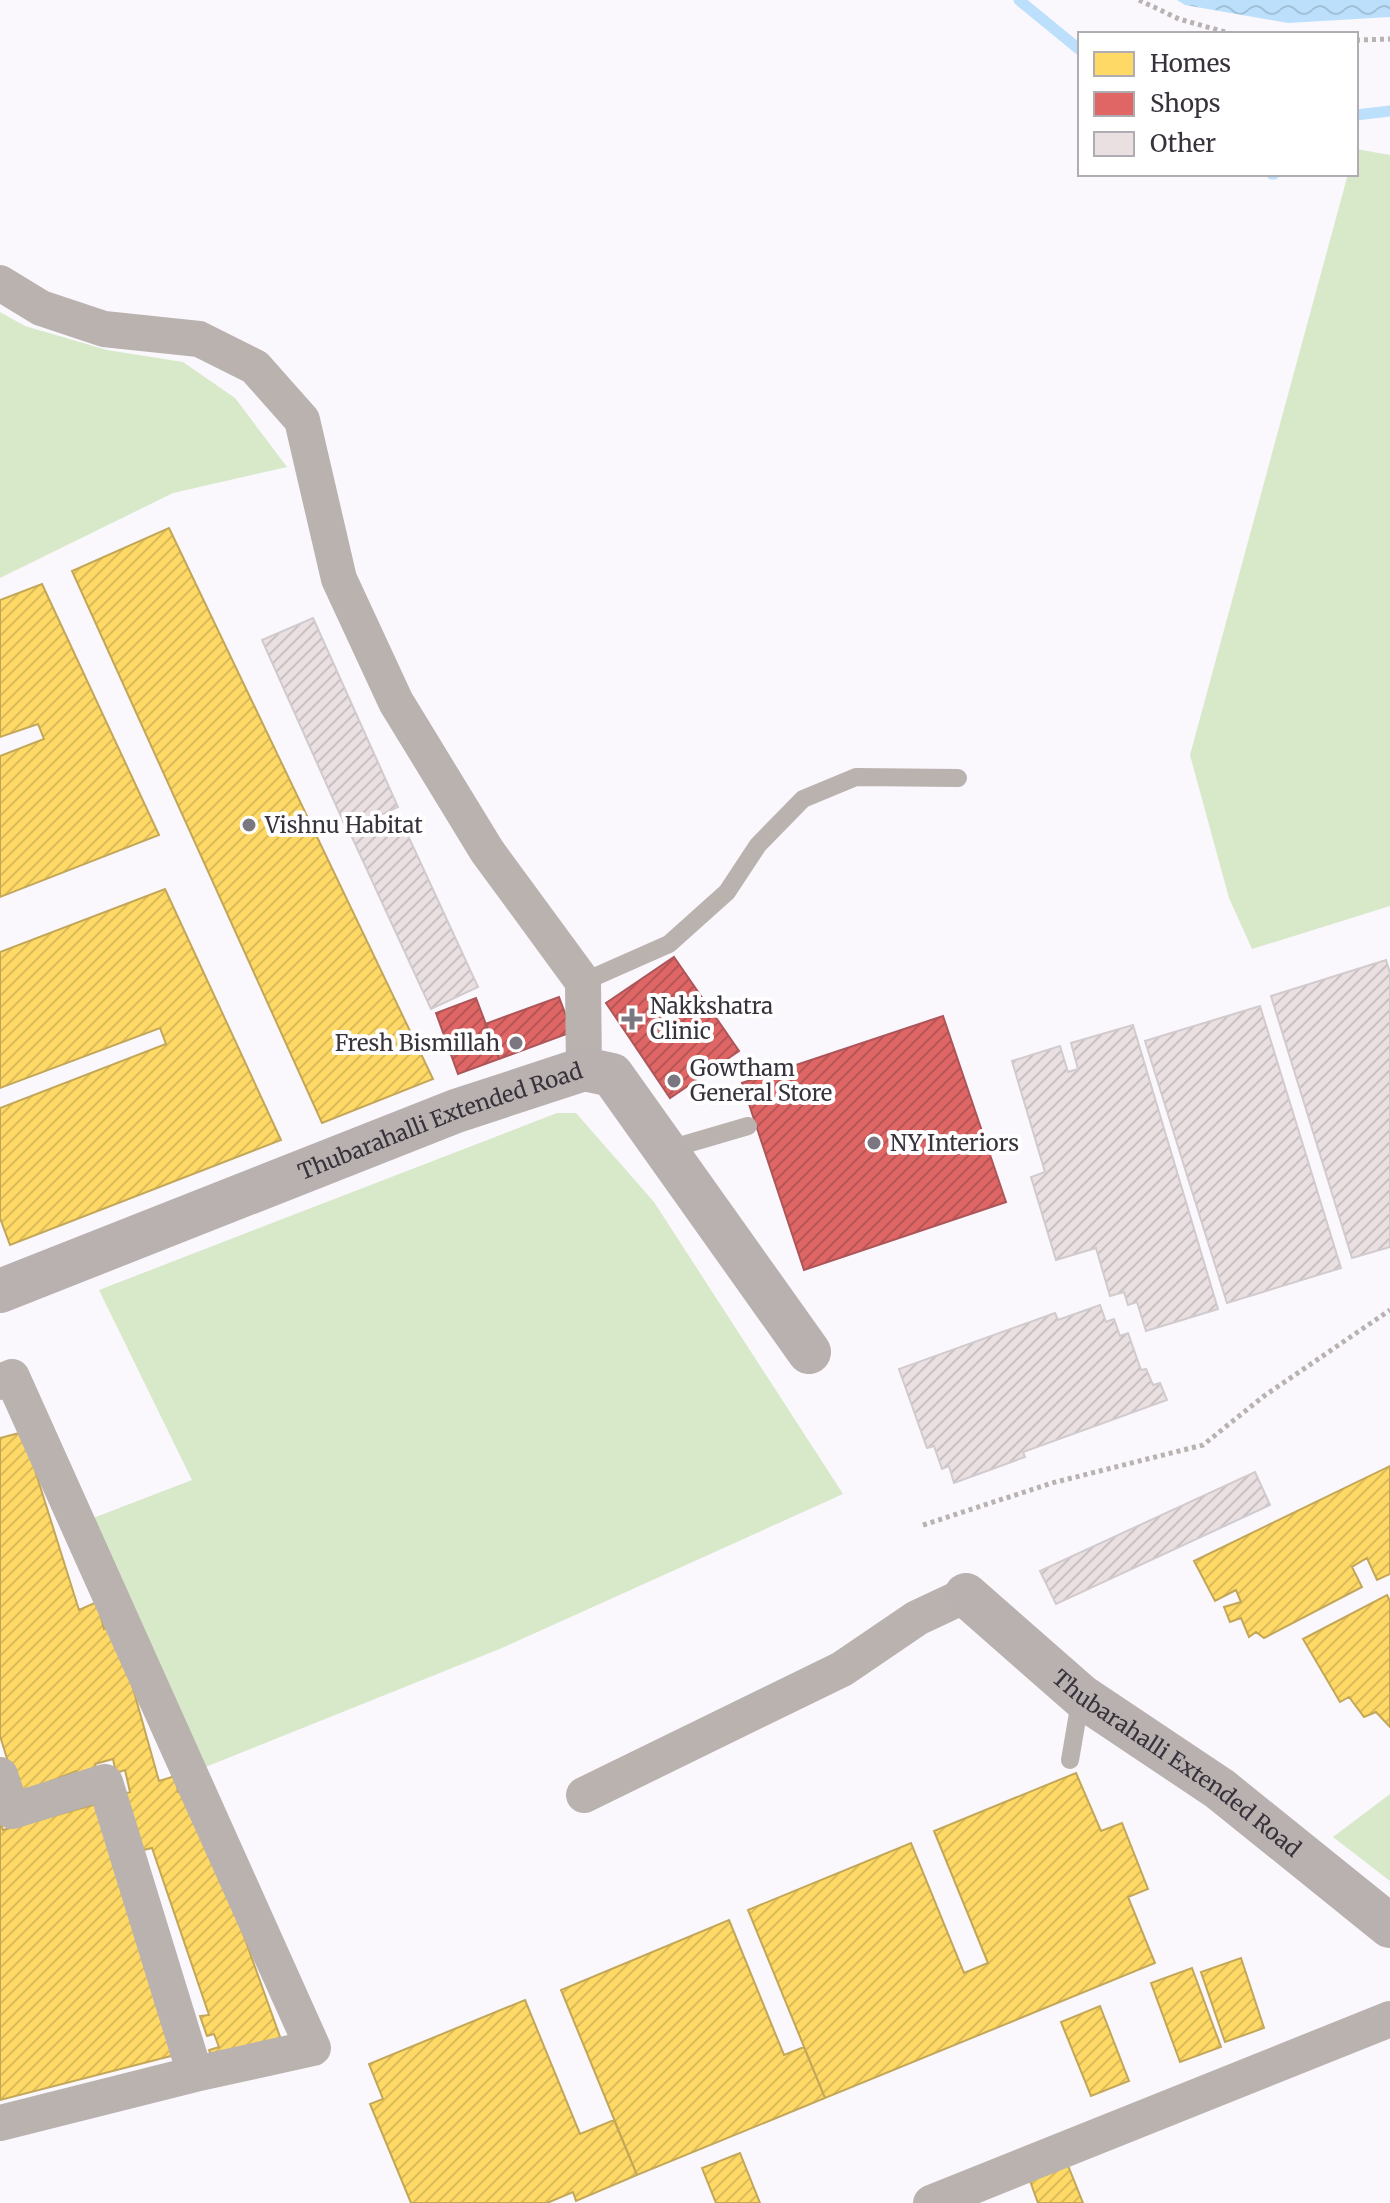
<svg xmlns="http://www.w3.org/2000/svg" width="1390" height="2203" viewBox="0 0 1390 2203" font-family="Merriweather,serif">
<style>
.green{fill:#d7e9c9}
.water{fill:url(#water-waves)}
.homes{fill:url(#homes-hatch);stroke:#c3a759;stroke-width:2}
.shops{fill:url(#shops-hatch);stroke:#ad5659;stroke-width:2}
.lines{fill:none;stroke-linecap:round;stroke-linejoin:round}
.stream{stroke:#bce0fc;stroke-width:11}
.building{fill:url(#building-hatch);stroke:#d2cbcd;stroke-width:2}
.path{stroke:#b8b2b0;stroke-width:5;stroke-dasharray:4 4;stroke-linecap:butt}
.lane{stroke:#b9b2af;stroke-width:18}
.street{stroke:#b9b2af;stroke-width:36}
.secondary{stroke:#b9b1af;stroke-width:44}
.poi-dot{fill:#7b7780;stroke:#fff;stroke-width:3}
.labels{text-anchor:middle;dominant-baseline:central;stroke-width:8;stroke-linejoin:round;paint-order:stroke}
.poi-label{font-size:22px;fill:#37323c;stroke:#fff;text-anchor:start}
.street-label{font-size:22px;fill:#37323c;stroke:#fff}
</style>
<defs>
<pattern id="water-waves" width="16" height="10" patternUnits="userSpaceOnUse" patternTransform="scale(2)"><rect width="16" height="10" fill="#bce0fc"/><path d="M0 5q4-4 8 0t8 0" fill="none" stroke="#a2c1d9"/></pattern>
<pattern id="homes-hatch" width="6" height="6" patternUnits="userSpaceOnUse" patternTransform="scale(2)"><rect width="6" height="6" fill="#ffd966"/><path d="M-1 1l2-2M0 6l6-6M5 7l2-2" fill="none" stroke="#dbbb59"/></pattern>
<pattern id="shops-hatch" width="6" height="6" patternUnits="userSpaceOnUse" patternTransform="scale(2)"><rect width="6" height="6" fill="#e06666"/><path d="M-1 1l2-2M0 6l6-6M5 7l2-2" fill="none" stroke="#b65555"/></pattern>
<pattern id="building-hatch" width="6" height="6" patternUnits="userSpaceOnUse" patternTransform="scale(2)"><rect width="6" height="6" fill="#eadfe1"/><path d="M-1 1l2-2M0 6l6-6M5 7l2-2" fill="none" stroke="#c9c0c2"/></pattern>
</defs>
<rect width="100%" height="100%" fill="#faf7fd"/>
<path class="green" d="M1356,149L1390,155V906L1252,949L1229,898L1190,755L1348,174H1356Z
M0,312L25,326L107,350L183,362L235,398L287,467L173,493L0,578Z
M557,1113H576L654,1202L843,1494L502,1648L193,1772L75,1525L192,1480L99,1290Z
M1390,1794V1881L1333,1837Z"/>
<path class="water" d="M1177,0H1390V17L1288,23L1185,5Z"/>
<path class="homes" d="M169,528L433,1079L322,1123L72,571Z
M42,584L159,835L0,897V756L44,739L38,724L0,737V600Z
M165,889L281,1140L10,1245L0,1218V1108L166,1044L160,1028L0,1088V952Z
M23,1432L79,1610L97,1602L104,1629L115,1624L159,1781L175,1776L178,1792L191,1788L284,2048L217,2066L209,2050L219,2047L214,2034L207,2036L200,2016L209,2015L152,1848L143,1850L123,1794L130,1792L125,1770L116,1773L113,1759L95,1764L98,1774L78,1780L76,1771L18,1794L0,1736V1438Z
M1390,1466V1574L1377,1580L1367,1558L1352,1567L1362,1587L1264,1638L1256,1632L1249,1637L1241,1618L1230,1622L1224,1607L1241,1602L1236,1590L1215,1601L1194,1561Z
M1387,1595L1390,1601V1727L1376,1712L1364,1717L1349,1697L1340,1702L1303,1639Z
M1076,1773L1101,1831L1122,1823L1148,1889L1128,1897L1155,1963L825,2098L748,1910L911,1843L964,1973L988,1963L934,1831Z
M104,1802L175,2055L0,2100V1821L3,1830Z
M729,1920L784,2055L804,2047L825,2098L637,2175L561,1990Z
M1241,1958L1264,2028L1225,2042L1201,1972Z
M1192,1968L1221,2047L1180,2062L1151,1983Z
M525,2000L580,2134L614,2120L637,2175L576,2201L573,2192L547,2203H411L370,2104L383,2099L369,2064Z
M1100,2006L1129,2081L1091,2096L1061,2022Z
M740,2153L760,2203H716L702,2168Z
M1067,2163L1083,2203H1038L1029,2178Z"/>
<path class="shops" d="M674,957L739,1051L670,1098L606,1003Z
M559,997L572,1032L499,1059L485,1024Z
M476,998L499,1059L458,1074L436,1013Z
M943,1016L1006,1202L804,1270L742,1083Z"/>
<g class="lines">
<path class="stream" d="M1019,0L1080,50
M1356,115L1390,111
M1272,174H1274"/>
</g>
<path class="building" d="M313,618L398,807L347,830L262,640Z
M398,814L478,987L431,1009L351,835Z
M1386,960L1390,973V1247L1352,1258L1271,996Z
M1260,1006L1341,1268L1227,1303L1145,1041Z
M1133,1025L1218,1309L1146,1331L1137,1302L1128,1305L1124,1292L1110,1296L1096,1248L1056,1260L1031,1177L1045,1172L1012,1061L1060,1046L1068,1072L1078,1069L1071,1043Z
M1100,1305L1106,1322L1114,1319L1120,1336L1128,1333L1141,1370L1146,1369L1153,1385L1160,1383L1167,1400L1023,1452L1025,1457L954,1483L949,1466L942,1469L934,1446L927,1448L899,1369L1055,1313L1058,1320Z
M1255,1472L1270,1505L1056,1604L1040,1571Z"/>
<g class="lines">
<path class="path" d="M1139,0L1179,19L1232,34
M1356,40L1390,39
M923,1525L1052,1483L1203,1445L1264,1396L1390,1310"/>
<path class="lane" d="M583,982L669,944L727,892L758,845L803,799L856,777L958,778
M666,1150L748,1126
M1070,1760L1081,1696"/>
<path class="street" d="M0,283L41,308L104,329L199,339L255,367L302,420L339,579L396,702L487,851L583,982L584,1069
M0,1382L12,1377L313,2048L195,2074L0,2123
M0,1775L12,1811L105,1782L195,2074
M584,1795L842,1669L917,1618L966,1595
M931,2203L1390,2019"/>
<g class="secondary">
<path id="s1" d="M0,1291L456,1111L584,1069L612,1075L809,1352"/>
<path id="s2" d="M966,1595L1081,1696L1220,1789L1390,1926"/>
</g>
</g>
<g class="poi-dot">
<circle cx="249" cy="825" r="8"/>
<path d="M628 1007h8v8h8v8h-8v8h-8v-8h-8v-8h8z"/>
<circle cx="516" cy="1043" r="8"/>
<circle cx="674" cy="1081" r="8"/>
<circle cx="874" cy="1143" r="8"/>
</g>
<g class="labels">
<g class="poi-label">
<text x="265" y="825">Vishnu Habitat</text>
<text x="650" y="1006">Nakkshatra<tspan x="650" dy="25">Clinic</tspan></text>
<text x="500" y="1043" text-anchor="end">Fresh Bismillah</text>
<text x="690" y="1068">Gowtham<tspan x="690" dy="25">General Store</tspan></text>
<text x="890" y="1143">NY Interiors</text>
</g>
<g class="street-label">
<text stroke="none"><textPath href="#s1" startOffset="472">Thubarahalli Extended Road</textPath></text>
<text stroke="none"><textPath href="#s2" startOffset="270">Thubarahalli Extended Road</textPath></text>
</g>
</g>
<rect x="1078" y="32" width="280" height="144" fill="#ffffff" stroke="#afadb1" stroke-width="2"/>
<rect x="1094" y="52" width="40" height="24" fill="#ffd966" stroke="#afadb1" stroke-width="2"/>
<text x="1150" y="72" font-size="24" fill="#37323c">Homes</text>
<rect x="1094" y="92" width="40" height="24" fill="#e06666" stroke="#afadb1" stroke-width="2"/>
<text x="1150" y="112" font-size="24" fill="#37323c">Shops</text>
<rect x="1094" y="132" width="40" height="24" fill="#eadfe1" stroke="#afadb1" stroke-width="2"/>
<text x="1150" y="152" font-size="24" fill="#37323c">Other</text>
</svg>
